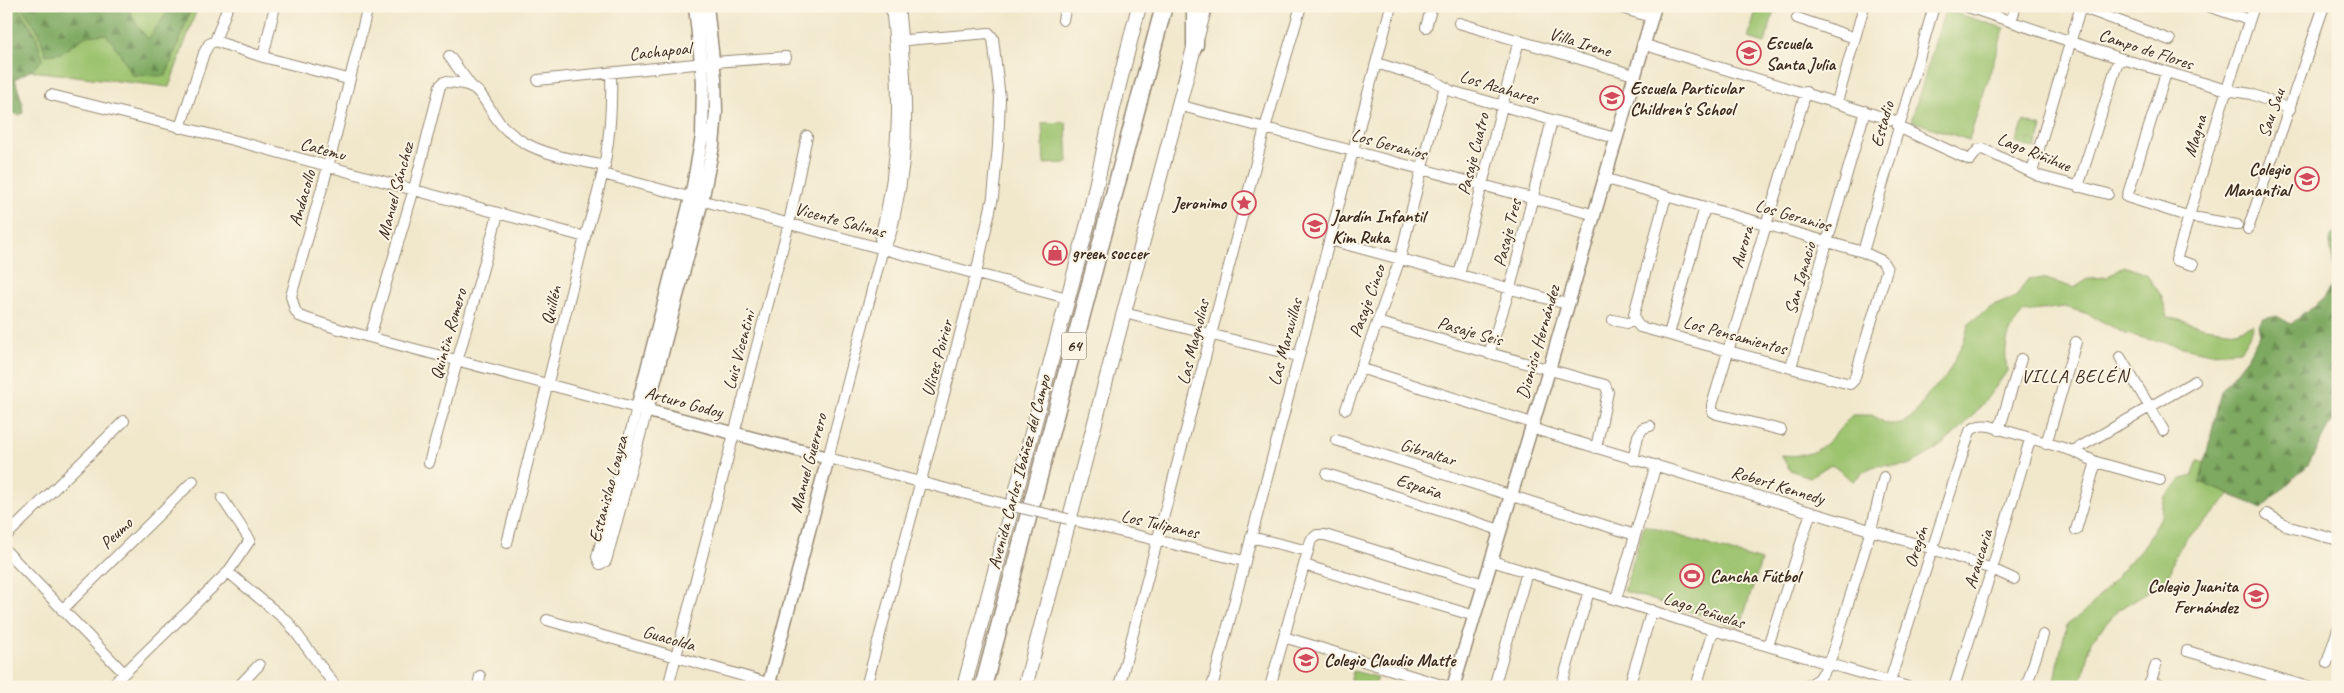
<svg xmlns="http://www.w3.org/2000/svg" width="2344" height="693" viewBox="0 0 2344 693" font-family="Caveat,sans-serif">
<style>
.green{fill:#9cc36e;stroke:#6c7646}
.forest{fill:url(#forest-firs);stroke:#5c6a40}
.park{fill:url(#park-crowns);stroke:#6c7646}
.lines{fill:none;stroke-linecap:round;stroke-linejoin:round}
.minor-casing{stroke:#968975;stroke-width:12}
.tertiary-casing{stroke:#968975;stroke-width:15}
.secondary-casing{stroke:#968975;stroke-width:16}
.trunk-casing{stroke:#968975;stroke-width:19}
.minor{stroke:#fff;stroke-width:10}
.tertiary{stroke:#fff;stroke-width:12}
.secondary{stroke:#fff;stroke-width:14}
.trunk{stroke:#fff;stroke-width:16}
.minor-bridge-casing{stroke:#968975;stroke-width:12;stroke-linecap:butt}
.minor-bridge{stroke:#fff;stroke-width:10}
.labels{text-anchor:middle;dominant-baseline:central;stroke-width:4;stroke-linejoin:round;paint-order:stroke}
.shield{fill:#fcf5e5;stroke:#75675a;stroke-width:1}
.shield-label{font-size:16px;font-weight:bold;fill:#3b2a1e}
.street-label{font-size:18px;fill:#3b2a1e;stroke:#fcf5e5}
.poi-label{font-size:18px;font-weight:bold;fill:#3b2a1e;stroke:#fcf5e5;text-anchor:start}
.neighbourhood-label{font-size:19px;letter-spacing:1px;fill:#3b2a1e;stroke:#fcf5e5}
</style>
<defs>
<pattern id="forest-firs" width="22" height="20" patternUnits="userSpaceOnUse" patternTransform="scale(1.25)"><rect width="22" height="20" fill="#7da961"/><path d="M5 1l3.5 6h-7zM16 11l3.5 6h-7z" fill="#688a4f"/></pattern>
<pattern id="park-crowns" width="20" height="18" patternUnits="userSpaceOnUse" patternTransform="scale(1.25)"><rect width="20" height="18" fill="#9cc36e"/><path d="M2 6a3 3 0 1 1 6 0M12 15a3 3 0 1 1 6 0" fill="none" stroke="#809f5a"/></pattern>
</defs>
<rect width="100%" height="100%" fill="#fcf5e5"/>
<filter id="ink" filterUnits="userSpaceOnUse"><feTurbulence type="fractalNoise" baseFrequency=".02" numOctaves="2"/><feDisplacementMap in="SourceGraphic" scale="10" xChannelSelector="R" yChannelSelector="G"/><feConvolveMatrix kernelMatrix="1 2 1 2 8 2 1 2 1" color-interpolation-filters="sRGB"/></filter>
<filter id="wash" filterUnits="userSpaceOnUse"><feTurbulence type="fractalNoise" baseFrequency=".0096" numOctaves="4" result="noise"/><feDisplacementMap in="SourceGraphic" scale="20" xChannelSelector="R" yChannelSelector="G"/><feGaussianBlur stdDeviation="1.12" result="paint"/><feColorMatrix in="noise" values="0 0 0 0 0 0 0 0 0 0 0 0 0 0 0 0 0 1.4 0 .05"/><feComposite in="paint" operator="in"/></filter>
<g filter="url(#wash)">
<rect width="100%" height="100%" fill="#f1e8cc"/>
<path class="green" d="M6,6H198L169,87L6,68Z
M1757,6L1775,7L1765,43L1748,38Z
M1945,10L2004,28L1969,140L1911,121Z
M1066,122L1068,163L1044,164L1042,123Z
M2124,266L2146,274L2161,295L2168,317L2205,327L2236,331L2253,324L2249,336L2240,351L2210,353L2126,334L2088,314L2065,307L2024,312C2006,332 2004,344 2007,371C1982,407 1951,446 1910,464C1898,469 1883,463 1872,467C1866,470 1859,476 1853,481L1831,464L1810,477L1790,470L1781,455C1821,459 1828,441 1852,415H1872L1887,424H1902L1915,414L1928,394L1946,377L1964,341L1969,323L1993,306L2016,297L2027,280L2043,278L2074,288L2090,278L2107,277Z
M2198,460L2215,468L2235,487L2210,518L2189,535L2175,555L2168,579L2118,610L2091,641L2080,687H2054L2061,648L2067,625L2089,608L2146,543L2161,516L2165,496L2182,479L2192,476Z
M1644,525L1761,561L1740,627L1624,591Z
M1353,671L1377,677L1374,687H1349Z"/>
<path class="forest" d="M6,6H17L35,33L43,59L33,69L15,79L22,102L23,113L19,115L6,111Z
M21,6H127L138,27L148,39L172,6H192L166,76L132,75L121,55L106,34L86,36L61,53L46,55L38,31Z
M2338,230V418L2328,427L2308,465L2262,508L2200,482L2221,391L2247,358L2260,334L2258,325L2263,319L2277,316L2291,324L2324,298L2336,281L2329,238Z"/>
<path class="park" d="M2024,121L2042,127L2035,149L2016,143Z"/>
</g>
<g filter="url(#ink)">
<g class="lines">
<g class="minor-casing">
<path id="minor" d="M368,6L328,167L291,296L295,310L299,316L339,329L637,408L597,557L600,564L606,561L647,410
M899,6C906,74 912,141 896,209C893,223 892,237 883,248L828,458L1012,506
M1615,6L1651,17
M1965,6L2119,58L2227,90L2251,94L2290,109
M2208,6L2249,20
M2081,7L2170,40
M1797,18L1855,38
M1063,20L1066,6
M2011,21L2016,6
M1459,23L1634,75
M1426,27L1432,6
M215,41L263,57L348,79
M1642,44L1899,122
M449,56L472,87
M263,57L275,6
M1376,63L1433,80L1451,91L1615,138
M2166,73L2127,197L2187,216L2237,225
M538,80L714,62L786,57
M51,95L233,140L585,237
M1837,102L1864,6
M1178,105L1592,214
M1898,127L1970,160L1978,150L1983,149L2039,176L2108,194
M180,128L204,53L209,44L215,41L228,6
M2032,172L2081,6
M603,174L1067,298
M1603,178L1863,252L1882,261L1887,269L1854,380L1850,384L1640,327L1635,321L1627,323L1613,320
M2078,187L2119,58
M2248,229L2324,6
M1330,240L1567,304
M883,248L880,238C901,157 900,88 891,6
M1863,252L1934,6
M2193,265L2176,260L2221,108L2254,6
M1459,275L1519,40
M1124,313L1298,356
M1635,321L1634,314L1666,196
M1377,322L1605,385L1608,392L1596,448
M1669,334L1705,207
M370,337L414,189L440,86L444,82C482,83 478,93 497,119C503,129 513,135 523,142C547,156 578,160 605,166
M1489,354L1510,288L1552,120
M2120,357L2164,431
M1791,367L1865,111
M1360,368L1532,423
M1346,409L1400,259L1430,134L1445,87
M1531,428L1933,549L1992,569L2014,579
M1781,430L1717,414L1712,411V405L1806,92
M1999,430L2021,359
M1336,440L1635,535
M2046,444L2076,342
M2073,451L2195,381
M1633,460L1638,436L1643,428L1650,426
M429,463L498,214
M1327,474L1500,530
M2267,514L2289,527L2338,540
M1068,519L1244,561
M2076,530L2096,462
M6,536L124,421
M1251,537L1308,551
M507,543L585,237C604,177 613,136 611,73
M6,551L124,673
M1492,561L1713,630L1908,687
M1304,565L1475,616
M228,572L288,622L336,687
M1616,599L1656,465
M62,610L193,481
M547,620L782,687
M1284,637L1448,687
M1768,646L1811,512
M2187,651L2308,687
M2327,663L2338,629
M1890,681L1970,431C1977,425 1982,425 1990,426L2073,451L2096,462L2160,480
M2150,682L2165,687
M110,687L228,572L250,540L222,498
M238,687L259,665
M478,687L480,676
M668,687L789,223L807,136
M866,687L976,274L993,197L998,146L1000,98L993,38L989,33L895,41
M1119,687L1265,128L1301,6
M1212,687L1391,6
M1270,687L1311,540L1317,535H1325L1484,584
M1494,687L1527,572
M1561,687L1589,591
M1629,687L1652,610
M1696,687L1713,630
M1806,687L1819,679L1829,664L1871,530L1884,477
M1954,687L1992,569L2030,440
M2026,687L2043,635
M2149,687L2156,665"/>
</g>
<g class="tertiary-casing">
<path id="tertiary" d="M695,6L703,81L702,136L691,198L637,408L828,458L768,687
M647,410L702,201L713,146L716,112L715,78L707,6
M1453,687L1546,380L1655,6"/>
</g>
<g class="secondary-casing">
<path id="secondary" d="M964,687L1088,223L1113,108L1139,6
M1025,687L1205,6"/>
</g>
<g class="trunk-casing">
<path id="trunk" d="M1195,45V6
M983,687L1164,6"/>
</g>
<use href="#minor" class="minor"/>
<use href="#tertiary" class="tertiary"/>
<use href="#secondary" class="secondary"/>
<use href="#trunk" class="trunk"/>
<g class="minor-bridge-casing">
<path id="minor-bridge" d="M1012,506L1068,519"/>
</g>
<use href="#minor-bridge" class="minor-bridge"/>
</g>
</g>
<defs>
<g id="school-ring" transform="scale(1.25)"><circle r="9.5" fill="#fcf5e5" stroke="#d1495b" stroke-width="1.5"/><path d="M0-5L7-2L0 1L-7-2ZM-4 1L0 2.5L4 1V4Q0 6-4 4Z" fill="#d1495b"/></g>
<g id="sight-ring" transform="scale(1.25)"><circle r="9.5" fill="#fcf5e5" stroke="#d1495b" stroke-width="1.5"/><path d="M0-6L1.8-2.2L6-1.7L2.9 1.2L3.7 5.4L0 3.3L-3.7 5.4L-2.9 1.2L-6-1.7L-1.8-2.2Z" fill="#d1495b"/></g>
<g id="shop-ring" transform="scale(1.25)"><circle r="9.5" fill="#fcf5e5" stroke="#d1495b" stroke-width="1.5"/><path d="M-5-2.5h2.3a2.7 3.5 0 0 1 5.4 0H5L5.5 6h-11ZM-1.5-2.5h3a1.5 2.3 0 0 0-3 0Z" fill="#d1495b"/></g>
<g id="stadium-ring" transform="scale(1.25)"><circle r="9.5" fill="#fcf5e5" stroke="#d1495b" stroke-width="1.5"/><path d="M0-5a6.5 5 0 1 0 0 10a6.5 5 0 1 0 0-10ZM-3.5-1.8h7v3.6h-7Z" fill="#d1495b"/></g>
</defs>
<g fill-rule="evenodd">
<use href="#school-ring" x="1749" y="53"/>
<use href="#school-ring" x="1612" y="98"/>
<use href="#school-ring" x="2307" y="179"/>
<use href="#sight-ring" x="1244" y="203"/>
<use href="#school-ring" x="1315" y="226"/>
<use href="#shop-ring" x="1055" y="253"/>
<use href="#stadium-ring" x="1692" y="576"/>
<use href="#school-ring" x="2256" y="596"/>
<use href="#school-ring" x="1306" y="660"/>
</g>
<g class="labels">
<rect class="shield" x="1061.5" y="332.5" width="25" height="27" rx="4"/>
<g class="shield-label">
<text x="1074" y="346">64</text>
</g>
<g class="street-label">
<text transform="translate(1580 42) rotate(17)">Villa Irene</text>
<text transform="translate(2146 49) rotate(18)">Campo de Flores</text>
<text transform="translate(660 51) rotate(-6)">Cachapoal</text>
<text transform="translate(1499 87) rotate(17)">Los Azahares</text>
<text transform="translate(2271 113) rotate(-71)">Sau Sau</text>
<text transform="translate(1882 124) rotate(-74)">Estadio</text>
<text transform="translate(2195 136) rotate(-73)">Magna</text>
<text transform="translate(1389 144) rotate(15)">Los Geranios</text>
<text transform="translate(323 149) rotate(15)">Catemu</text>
<text transform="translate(2034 152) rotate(22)">Lago Riñihue</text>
<text transform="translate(1473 154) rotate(-76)">Pasaje Cuatro</text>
<text transform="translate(395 191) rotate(-75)">Manuel Sánchez</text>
<text transform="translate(302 198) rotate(-74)">Andacollo</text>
<text transform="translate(1793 215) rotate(16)">Los Geranios</text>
<text transform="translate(840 220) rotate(15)">Vicente Salinas</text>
<text transform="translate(1507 233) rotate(-76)">Pasaje Tres</text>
<text transform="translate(1742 247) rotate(-74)">Aurora</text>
<text transform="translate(1800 278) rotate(-74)">San Ignacio</text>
<text transform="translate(1367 301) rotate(-70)">Pasaje Cinco</text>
<text transform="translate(551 305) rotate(-76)">Quillén</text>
<text transform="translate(1470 331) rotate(16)">Pasaje Seis</text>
<text transform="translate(448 334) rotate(-74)">Quintin Romero</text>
<text transform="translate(1735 335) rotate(15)">Los Pensamientos</text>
<text transform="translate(1193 342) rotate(-76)">Las Magnolias</text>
<text transform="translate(1285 342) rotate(-75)">Las Maravillas</text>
<text transform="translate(1538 342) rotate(-74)">Dionisio Hernández</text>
<text transform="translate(739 350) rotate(-75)">Luis Vicentini</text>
<text transform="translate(937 358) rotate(-75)">Ulises Poirier</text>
<text transform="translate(684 402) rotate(15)">Arturo Godoy</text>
<text transform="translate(1428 452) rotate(17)">Gibraltar</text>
<text transform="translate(808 463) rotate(-75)">Manuel Guerrero</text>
<text transform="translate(1019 472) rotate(-75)">Avenida Carlos Ibáñez del Campo</text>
<text transform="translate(1778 485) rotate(17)">Robert Kennedy</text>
<text transform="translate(1419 486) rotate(18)">España</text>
<text transform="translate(608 489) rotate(-75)">Estanislao Loayza</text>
<text transform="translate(1160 524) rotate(13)">Los Tulipanes</text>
<text transform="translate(116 533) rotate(-44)">Peumo</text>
<text transform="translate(1916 547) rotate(-72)">Oregón</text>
<text transform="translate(1978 559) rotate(-73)">Araucaria</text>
<text transform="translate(1704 610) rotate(18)">Lago Peñuelas</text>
<text transform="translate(669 638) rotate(16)">Guacolda</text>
</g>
<g class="poi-label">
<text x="1766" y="43">Escuela<tspan x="1766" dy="21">Santa Julia</tspan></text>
<text x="1630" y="88">Escuela Particular<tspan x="1630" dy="21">Children's School</tspan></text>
<text x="2290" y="169" text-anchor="end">Colegio<tspan x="2290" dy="21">Manantial</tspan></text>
<text x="1226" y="203" text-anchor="end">Jeronimo</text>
<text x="1332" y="216">Jardín Infantil<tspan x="1332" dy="21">Kim Ruka</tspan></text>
<text x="1072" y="253">green soccer</text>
<text x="1710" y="576">Cancha Fútbol</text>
<text x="2238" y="586" text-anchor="end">Colegio Juanita<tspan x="2238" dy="21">Fernández</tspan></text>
<text x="1324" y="660">Colegio Claudio Matte</text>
</g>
<g class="neighbourhood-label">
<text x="2075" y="376">VILLA BELÉN</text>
</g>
</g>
<rect width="2344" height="693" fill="none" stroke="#fcf5e5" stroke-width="25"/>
</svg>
